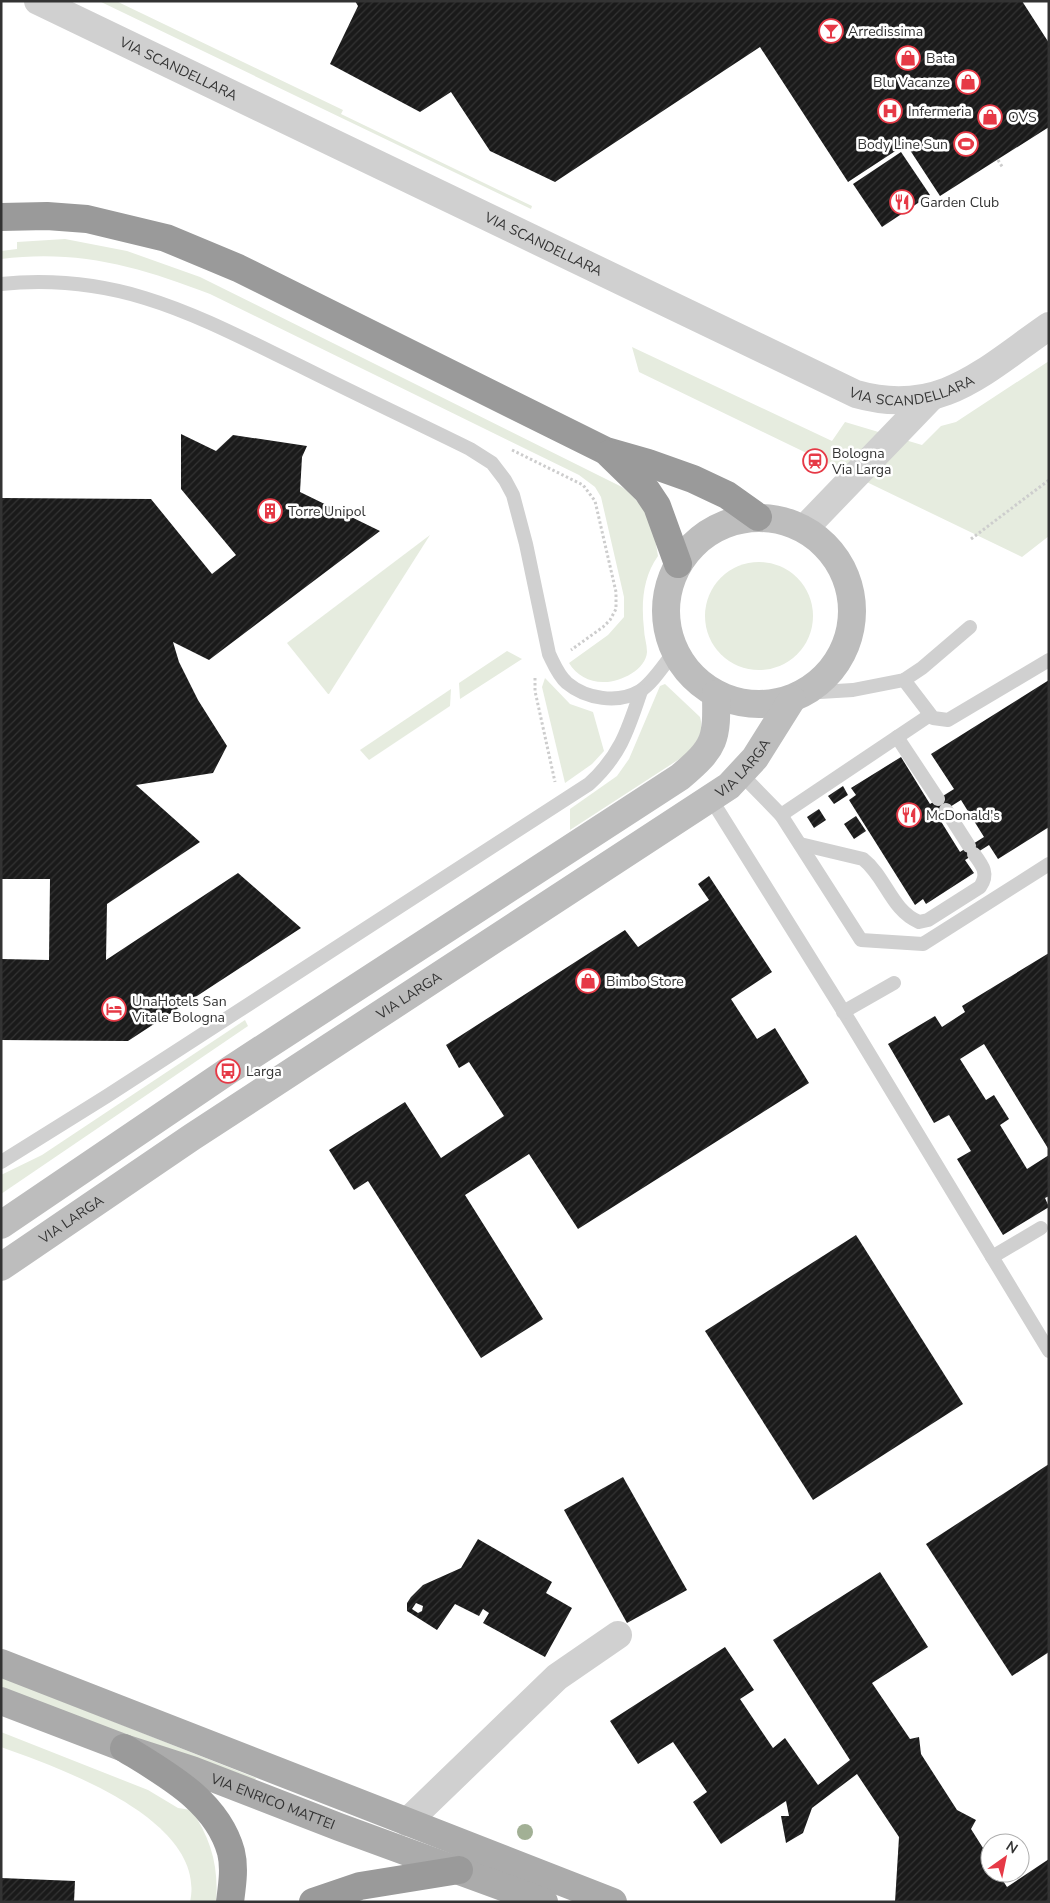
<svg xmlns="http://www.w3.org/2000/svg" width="1050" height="1903" font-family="'Nunito Sans',sans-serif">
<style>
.grass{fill:#e6ecdf}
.building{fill:url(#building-hatch);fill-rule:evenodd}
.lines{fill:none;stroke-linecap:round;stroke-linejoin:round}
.path{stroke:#cdcdcd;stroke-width:3;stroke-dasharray:2.5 2.5;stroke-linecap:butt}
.lane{stroke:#d0d0d0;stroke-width:14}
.street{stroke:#d0d0d0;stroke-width:28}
.secondary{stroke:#bdbdbd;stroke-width:28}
.primary{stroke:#ababab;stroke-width:28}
.highway{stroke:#9a9a9a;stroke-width:28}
.tree{fill:#a2b095}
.labels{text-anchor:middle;stroke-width:5;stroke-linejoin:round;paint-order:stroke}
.poi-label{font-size:14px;fill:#333;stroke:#fff;text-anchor:start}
.street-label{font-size:14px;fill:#333;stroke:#fff}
</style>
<defs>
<pattern id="building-hatch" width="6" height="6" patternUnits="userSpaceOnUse" patternTransform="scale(1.25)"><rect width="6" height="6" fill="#1a1a1a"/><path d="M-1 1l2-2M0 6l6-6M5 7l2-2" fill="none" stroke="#333"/></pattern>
</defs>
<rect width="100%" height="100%" fill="#fff"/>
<g class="grass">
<polygon points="99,1 116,1 343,110 341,114 532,206 531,209"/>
<path d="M65,239L127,251L200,277L622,487C646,505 654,527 658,556C643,577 641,603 644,629C644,636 647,644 647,652C646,670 619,683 603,682C589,682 576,675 569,663L608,635L624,617V597L601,497L595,487L579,475L210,294C140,267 78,249 1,259V251L17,249V242Z"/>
<polygon points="632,347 832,441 845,422 922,445 941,426 956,422 1049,361 1049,536 1022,557 639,372"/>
<polygon points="430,535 329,694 328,694 287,643"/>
<circle cx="759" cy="616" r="54"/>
<polygon points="507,651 522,659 460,699 459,683"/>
<polygon points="545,678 570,704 593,712 604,751 592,764 565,783 542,687"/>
<path d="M665,684L700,717C705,734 695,745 684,756L570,830V809L617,776L629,759L660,686Z"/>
<polygon points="451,689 450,706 369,760 360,750"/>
<polygon points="245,1020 248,1026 1,1194 1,1175 42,1155"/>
<polygon points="1,1677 256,1778 252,1786 1,1687"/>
<path d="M1,1732L148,1790L178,1808L191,1810C211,1838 219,1867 216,1902H190C208,1820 60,1768 1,1747Z"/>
</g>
<g class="building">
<polygon points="355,1 1022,1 1049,43 1049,127 940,196 906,144 848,182 760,47 555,182 490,151 451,92 420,112 330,64 358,6"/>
<polygon points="901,152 930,195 882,227 853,184"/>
<polygon points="181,434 216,451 233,435 307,446 302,457 300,492 380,531 209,660 173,642 179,662 198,700 227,746 213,773 136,785 200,842 107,904 106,960 238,873 301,928 128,1041 1,1040 1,959 49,960 50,879 1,879 1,498 151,499 212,574 236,555 181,489"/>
<path d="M1049,680V827L998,859L989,845L965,860L974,873L926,904L923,899L915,905L849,800L856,795L851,788L901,757L930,804L954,789L931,754ZM961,800L984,837L960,852L937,815Z"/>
<polygon points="843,786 848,795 834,804 828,796"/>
<polygon points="819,809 826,820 814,828 807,817"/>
<polygon points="856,816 866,831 854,839 844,824"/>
<polygon points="709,876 772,972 731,999 757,1039 775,1028 809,1083 578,1229 529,1154 465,1195 543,1319 481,1358 368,1181 354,1190 329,1150 405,1102 441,1158 504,1116 469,1062 459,1068 446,1045 625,930 638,947 709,900 698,884"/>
<polygon points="1049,953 1049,1150 984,1044 960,1059 986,1100 994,1095 1009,1119 1000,1125 1027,1169 1049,1155 1049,1196 1045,1198 1049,1207 1003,1235 957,1159 971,1151 949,1115 934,1123 888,1044 935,1016 942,1027 965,1012 962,1006"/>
<polygon points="856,1235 963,1404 813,1500 705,1331"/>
<polygon points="1049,1464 1049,1652 1012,1676 926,1544"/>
<polygon points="623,1477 687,1590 627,1623 564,1510"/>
<path d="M478,1539L552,1582L546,1593L572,1608L545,1657L483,1623L489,1613L483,1609L479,1616L455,1604L437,1630L407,1611V1603L411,1597L423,1585L461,1568ZM416,1603L423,1606L422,1611L418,1613L412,1609Z"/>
<polygon points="880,1572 928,1647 872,1683 910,1739 919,1737 921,1754 957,1810 976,1820 971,1829 990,1859 990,1873 998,1873 1007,1887 1049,1859 1049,1902 895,1902 899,1837 857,1774 812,1808 803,1833 786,1843 781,1816 789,1816 786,1801 721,1844 693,1802 707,1792 673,1742 638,1764 610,1721 725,1647 754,1690 740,1699 773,1748 785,1738 818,1785 850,1760 773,1640"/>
<polygon points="1,1878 75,1881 74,1902 1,1902"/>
</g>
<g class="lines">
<g class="path">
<polyline points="998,160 1003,168"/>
<polyline points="512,450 583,485 595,501 616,592 616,609 610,620 603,627 571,650"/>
<polyline points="971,539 1049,480"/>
<polyline points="535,678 535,691 555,782"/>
</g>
<g class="lane">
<path d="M1,284C120,272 197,316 300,366C356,394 413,421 470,449L492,463L505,480L513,495L526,544L549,654C554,664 558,675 567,683C586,699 618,704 640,691C653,683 665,663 675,651"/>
<polyline points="904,680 933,718 948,720 1049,660"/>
<polyline points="803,693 853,690 904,680 922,668 970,627"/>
<polyline points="897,737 938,799"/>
<polyline points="742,775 781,815 861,940 923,944 1049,864"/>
<polyline points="711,799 850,1022 1049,1351"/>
<polyline points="946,810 969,846"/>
<polyline points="781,815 930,715"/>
<path d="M800,844L863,859C886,877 891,910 919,922L928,920L980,887C989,874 983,866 974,854"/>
<polyline points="843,1012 894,983"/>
<path d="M1,1162L107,1096L589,784C620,756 628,730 641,691"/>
<polyline points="992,1257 1041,1228"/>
</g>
<g class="street">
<path id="s1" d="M38,1L856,394C940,418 985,370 1049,326"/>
<polyline points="804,529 930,398"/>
<polyline points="407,1822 557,1677 618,1635"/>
</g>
<g class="secondary">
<circle cx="759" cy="611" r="93"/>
<path d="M1,1225L228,1071L680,777C716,747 717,739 716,694"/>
<path id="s2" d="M1,1267L192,1137L729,786L755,758L792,699"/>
</g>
<g class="primary">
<polyline points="1,1663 613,1902"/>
<path id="s3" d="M1,1701L124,1748L192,1770L339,1827L544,1902"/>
</g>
<g class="highway">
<polyline points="1,217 47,216 87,219 166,238 238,268 606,451 648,463 693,479 727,495 758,517"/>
<polyline points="609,454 647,491 657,506 678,564"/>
<path d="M124,1748C166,1774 217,1801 231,1852C235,1868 232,1886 230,1902"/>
<polyline points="313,1902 360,1886 459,1870"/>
</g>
</g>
<circle class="tree" cx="525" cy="1832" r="8"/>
<defs>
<g id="bar-ring" transform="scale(1.25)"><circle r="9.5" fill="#fff" stroke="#e63946" stroke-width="1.5"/><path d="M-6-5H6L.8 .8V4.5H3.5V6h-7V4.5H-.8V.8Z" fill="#e63946"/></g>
<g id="shop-ring" transform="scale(1.25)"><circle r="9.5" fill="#fff" stroke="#e63946" stroke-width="1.5"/><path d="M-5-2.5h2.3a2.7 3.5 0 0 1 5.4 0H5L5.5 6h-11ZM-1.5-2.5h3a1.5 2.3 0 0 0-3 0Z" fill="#e63946"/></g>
<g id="hospital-ring" transform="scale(1.25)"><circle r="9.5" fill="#fff" stroke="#e63946" stroke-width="1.5"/><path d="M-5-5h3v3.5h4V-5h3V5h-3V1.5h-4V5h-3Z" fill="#e63946"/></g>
<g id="stadium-ring" transform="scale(1.25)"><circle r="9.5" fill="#fff" stroke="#e63946" stroke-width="1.5"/><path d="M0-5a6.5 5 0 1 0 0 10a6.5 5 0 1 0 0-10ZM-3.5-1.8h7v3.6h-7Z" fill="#e63946"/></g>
<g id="restaurant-ring" transform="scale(1.25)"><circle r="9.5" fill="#fff" stroke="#e63946" stroke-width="1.5"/><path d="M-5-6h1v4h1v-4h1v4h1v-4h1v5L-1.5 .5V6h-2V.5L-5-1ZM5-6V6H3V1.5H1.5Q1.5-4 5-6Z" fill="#e63946"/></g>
<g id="station-ring" transform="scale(1.25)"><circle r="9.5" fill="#fff" stroke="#e63946" stroke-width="1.5"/><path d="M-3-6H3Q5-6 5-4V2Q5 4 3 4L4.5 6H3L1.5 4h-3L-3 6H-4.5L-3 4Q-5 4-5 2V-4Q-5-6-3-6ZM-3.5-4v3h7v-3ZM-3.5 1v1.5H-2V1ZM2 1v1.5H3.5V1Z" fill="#e63946"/></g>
<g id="building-ring" transform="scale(1.25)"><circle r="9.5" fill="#fff" stroke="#e63946" stroke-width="1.5"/><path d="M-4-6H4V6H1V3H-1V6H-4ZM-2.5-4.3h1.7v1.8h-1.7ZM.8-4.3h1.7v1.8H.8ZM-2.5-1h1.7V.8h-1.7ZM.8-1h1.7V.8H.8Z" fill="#e63946"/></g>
<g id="hotel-ring" transform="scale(1.25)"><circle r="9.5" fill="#fff" stroke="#e63946" stroke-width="1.5"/><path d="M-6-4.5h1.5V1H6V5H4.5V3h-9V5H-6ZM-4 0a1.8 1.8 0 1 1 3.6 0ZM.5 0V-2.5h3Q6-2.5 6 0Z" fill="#e63946"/></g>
<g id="bus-ring" transform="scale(1.25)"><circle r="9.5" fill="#fff" stroke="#e63946" stroke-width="1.5"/><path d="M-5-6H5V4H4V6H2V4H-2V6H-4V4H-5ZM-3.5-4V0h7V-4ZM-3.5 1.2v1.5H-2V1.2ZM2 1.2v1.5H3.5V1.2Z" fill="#e63946"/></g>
</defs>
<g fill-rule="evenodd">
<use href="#bar-ring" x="831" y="31"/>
<use href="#shop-ring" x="908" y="58"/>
<use href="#shop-ring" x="968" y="82"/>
<use href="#hospital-ring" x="890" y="111"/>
<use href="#shop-ring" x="990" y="117"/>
<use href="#stadium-ring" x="966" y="144"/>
<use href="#restaurant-ring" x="902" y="202"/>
<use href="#station-ring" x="815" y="461"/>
<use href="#building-ring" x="270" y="511"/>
<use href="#restaurant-ring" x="909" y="815"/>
<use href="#shop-ring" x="588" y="981"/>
<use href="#hotel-ring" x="114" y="1009"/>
<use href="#bus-ring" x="228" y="1071"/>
</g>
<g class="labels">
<g class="poi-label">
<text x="848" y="36">Arredissima</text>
<text x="926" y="63">Bata</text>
<text x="950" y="87" text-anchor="end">Blu Vacanze</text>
<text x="908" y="116">Infermeria</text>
<text x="1008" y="122">OVS</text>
<text x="948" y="149" text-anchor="end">Body Line Sun</text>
<text x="920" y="207">Garden Club</text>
<text x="832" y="458">Bologna<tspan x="832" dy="16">Via Larga</tspan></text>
<text x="288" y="516">Torre Unipol</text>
<text x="926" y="820">McDonald's</text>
<text x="606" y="986">Bimbo Store</text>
<text x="132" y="1006">UnaHotels San<tspan x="132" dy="16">Vitale Bologna</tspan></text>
<text x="246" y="1076">Larga</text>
</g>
<g class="street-label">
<text dy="5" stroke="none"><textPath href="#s1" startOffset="156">VIA SCANDELLARA</textPath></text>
<text dy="5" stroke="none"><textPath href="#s1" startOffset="561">VIA SCANDELLARA</textPath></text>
<text dy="5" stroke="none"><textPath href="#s1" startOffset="965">VIA SCANDELLARA</textPath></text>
<text dy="5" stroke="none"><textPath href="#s2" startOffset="895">VIA LARGA</textPath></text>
<text dy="5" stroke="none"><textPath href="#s2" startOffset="490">VIA LARGA</textPath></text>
<text dy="5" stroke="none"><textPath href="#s2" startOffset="85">VIA LARGA</textPath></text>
<text dy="5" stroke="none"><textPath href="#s3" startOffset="290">VIA ENRICO MATTEI</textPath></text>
</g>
</g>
<rect width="1050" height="1903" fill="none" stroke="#333333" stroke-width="5"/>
<g transform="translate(1005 1858) rotate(33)"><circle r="24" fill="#ffffff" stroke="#adadad"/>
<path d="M0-4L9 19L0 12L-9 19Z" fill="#e63946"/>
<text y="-8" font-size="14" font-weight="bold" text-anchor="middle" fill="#333333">N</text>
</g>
</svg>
